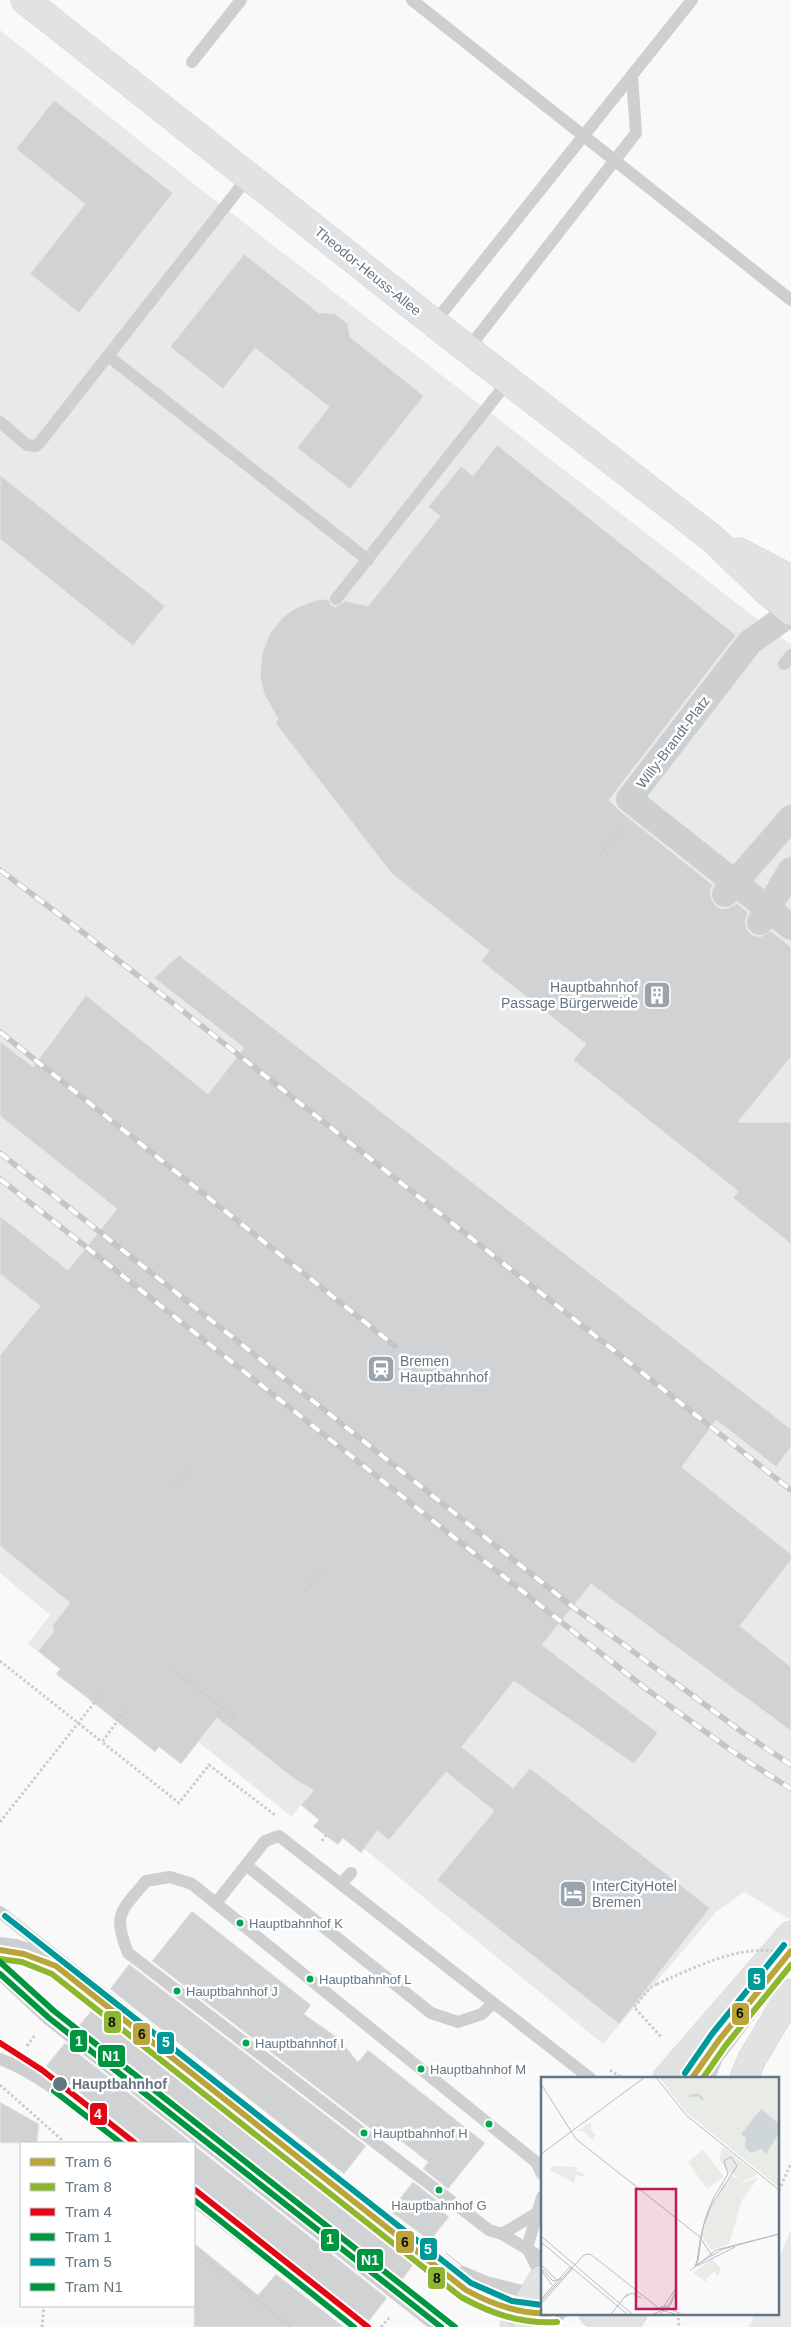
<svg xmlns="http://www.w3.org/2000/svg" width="791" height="2327" font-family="Helvetica,sans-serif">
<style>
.built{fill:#e8e9e9}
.building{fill:#d0d2d3;stroke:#e8e8e8}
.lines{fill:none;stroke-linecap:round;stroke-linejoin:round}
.secondary-casing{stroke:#d5d6d7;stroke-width:29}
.path{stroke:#cbcccd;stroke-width:3;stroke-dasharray:2.5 2.5;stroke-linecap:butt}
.lane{stroke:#cecfd0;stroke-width:12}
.street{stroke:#cecfd0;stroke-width:26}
.secondary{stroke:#e1e2e2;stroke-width:28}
.tram{stroke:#c3c5c6;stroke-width:1}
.rail-casing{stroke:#c3c5c6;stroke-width:5.5}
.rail{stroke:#fff;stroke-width:4;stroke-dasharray:11;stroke-linecap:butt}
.path-bridge{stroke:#cbcccd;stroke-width:3;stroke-dasharray:2.5 2.5;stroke-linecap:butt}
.tram-1-casing{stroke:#fff;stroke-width:10}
.tram-2-casing{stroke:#fff;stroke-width:10}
.tram-3-casing{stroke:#fff;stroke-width:10}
.tram-4-casing{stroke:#fff;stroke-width:10}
.tram-5-casing{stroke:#fff;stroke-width:10}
.tram-6-casing{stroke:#fff;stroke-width:10}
.tram-1{stroke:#baa53b;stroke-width:6}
.tram-2{stroke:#8eb62e;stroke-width:6}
.tram-3{stroke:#e30613;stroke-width:6}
.tram-4{stroke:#009640;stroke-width:6}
.tram-5{stroke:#099;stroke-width:6}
.tram-6{stroke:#009640;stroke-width:6}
.bus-dot{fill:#00a651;stroke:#fff;stroke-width:2}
.stop-dot{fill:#657683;stroke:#fff;stroke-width:2}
.labels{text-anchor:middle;stroke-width:5;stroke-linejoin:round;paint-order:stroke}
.bus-label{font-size:13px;fill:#657683;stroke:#fff;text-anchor:start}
.street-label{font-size:14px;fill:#657683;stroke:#fff}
.poi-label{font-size:14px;fill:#657683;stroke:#fff;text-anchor:start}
.stop-label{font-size:14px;font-weight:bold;fill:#657683;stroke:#fff;text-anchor:start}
.inset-river{fill:none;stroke:#ced6d9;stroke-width:2.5}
.inset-road{fill:none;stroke:#b5bdc3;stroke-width:1}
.view{fill:#c2185b;fill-opacity:0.15;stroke:#c2185b;stroke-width:2.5}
.inset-edge{fill:none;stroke:#657683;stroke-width:2.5}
.line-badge{stroke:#fff;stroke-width:2}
.badge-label{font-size:14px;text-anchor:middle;font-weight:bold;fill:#fff}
.pale-badge-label{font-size:14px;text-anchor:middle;font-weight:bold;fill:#111}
</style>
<rect width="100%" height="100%" fill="#f9f9f9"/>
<g class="built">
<polygon points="0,30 199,188 791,645 791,1920 744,1892 716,1912 603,2044 373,1856 364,1849 361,1853 343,1835 338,1845 332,1841 333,1839 313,1827 322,1818 308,1808 307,1810 300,1805 292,1817 196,1740 190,1745 194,1748 181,1764 133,1723 28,1644 50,1615 0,1573"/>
<polygon points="791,2231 791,2327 749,2327 755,2313 777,2313 777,2262"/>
</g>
<g class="building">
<polygon points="54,100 173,193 79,313 30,274 85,204 16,149"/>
<polygon points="244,254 319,313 334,313 348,324 350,337 424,396 350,489 297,448 329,407 255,348 223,389 170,347"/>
<polygon points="497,445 736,635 609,800 620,811 713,885 710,891 711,898 716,906 722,909 729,908 737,903 748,913 745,922 747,930 752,935 760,937 771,931 791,947 791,1057 738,1122 791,1122 791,1244 733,1198 738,1191 573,1060 586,1044 481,961 489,951 392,874 275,723 278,719 264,694 260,675 262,653 270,633 283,617 296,608 316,600 328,599 331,605 335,607 345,601 368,606 440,516 428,507 461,466 473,476"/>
<polygon points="0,475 165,606 133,646 0,539"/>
<polygon points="179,955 791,1429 791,1447 776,1467 716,1420 682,1467 791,1554 791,1560 740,1626 791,1667 791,1731 591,1584 542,1645 658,1733 634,1764 514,1681 462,1747 513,1788 530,1768 710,1908 619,2024 437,1880 494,1811 446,1772 389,1840 377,1831 361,1853 343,1838 338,1845 313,1826 319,1820 301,1805 314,1790 297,1781 217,1718 181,1764 159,1747 155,1752 86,1697 56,1674 60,1669 38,1651 54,1631 52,1626 70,1603 0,1546 0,1355 40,1306 0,1274 0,1216 68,1270 117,1209 0,1116 0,1041 33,1067 86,995 208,1094 244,1048 154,978"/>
<polygon points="192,1911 311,2005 304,2014 338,2038 358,2062 368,2050 485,2143 448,2189 423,2169 428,2162 382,2126 376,2133 152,1961"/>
<polygon points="129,1964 366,2146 344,2174 110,1989"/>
<polygon points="99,2002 334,2187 330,2191 377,2228 380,2223 420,2254 416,2259 417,2260 398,2285 75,2030"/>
<polygon points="65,2043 192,2143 143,2143 46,2066"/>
<polygon points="0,2102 39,2124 37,2143 0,2143"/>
<polygon points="194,2145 387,2298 365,2326 362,2321 287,2262 289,2259 194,2183"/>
<polygon points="413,2182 438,2201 435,2206 449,2217 430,2241 390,2211"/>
<polygon points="194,2243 258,2295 276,2274 344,2327 194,2327"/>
</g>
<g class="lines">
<g class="secondary-casing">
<g id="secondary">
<polyline points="25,0 434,323 713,539 769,593 791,611"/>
<polyline points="739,552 791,579"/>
<polyline points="667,2078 791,1935"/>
<polyline points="744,2078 752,2059 791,1993"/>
<polyline points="593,2313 612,2327"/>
<polyline points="514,2327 542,2280"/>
<polyline points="623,2327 633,2313"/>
</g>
</g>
<g class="path">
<polyline points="600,855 622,829"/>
<polyline points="173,1488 190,1467"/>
<polyline points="305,1592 322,1571"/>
<polyline points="0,1661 102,1742"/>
<polyline points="173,1670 235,1718"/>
<polyline points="125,1711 102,1742 179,1803 209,1765 275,1815"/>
<polyline points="0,1822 102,1693"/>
<polyline points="322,1841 327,1834"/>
<polyline points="657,1984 650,1988 634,2007 662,2038"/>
<polyline points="27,2046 35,2035"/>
<polyline points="610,2070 622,2078"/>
<polyline points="0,2085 61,2139 60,2143"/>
<polyline points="777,2195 791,2163"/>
<polyline points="194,2250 291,2327"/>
<polyline points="678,2313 679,2327"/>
<polyline points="42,2327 44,2306"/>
<polyline points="381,2327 389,2318"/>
</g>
<g class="lane">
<polyline points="412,0 791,300"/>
<polyline points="192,62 241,0"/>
<polyline points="434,323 692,0"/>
<polyline points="468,349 636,133 632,76"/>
<polyline points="108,356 368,560"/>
<polyline points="0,422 27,445 36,446 41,441 249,176"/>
<polyline points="336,599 509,380"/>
<polyline points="784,664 791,655"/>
<polyline points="342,1883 351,1873"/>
<polyline points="216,1903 246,1865"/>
<polyline points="0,1912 261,2120 520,2322"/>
<polyline points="0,1943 16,1945 50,1956"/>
<polyline points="0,1974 48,2019 437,2327"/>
<polyline points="493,2003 482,2014 458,2022 431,2013 246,1865 265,1841 279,1836 590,2078"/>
<path d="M0,2059C46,2076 84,2114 122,2143"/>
<polyline points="709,2078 717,2058 791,1961"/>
<path d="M542,2174L536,2162L192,1884L170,1877L146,1881C121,1912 112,1913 128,1953L489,2230L502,2234L542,2258"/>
<polyline points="542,2197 527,2248 542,2277"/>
<polyline points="194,2200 357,2327"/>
<polyline points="502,2234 537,2213"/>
<polyline points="463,2272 486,2282 534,2294"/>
<polyline points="545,2327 561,2313"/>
</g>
<g class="street">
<polyline points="791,613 750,642 629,799 791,927"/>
<polyline points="725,894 791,818"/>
<polyline points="760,922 791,870"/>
</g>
<use href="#secondary" class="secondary"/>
<g class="tram">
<polyline points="446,2253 539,2327"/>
<polyline points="466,2290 514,2327"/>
</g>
<g class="rail-casing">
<g id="rail">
<polyline points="0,870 85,934 791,1490"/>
<polyline points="0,1032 395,1346"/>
<polyline points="0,1153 573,1607 742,1732 791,1765"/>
<polyline points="0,1179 645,1688 732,1751 791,1789"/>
</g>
</g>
<use href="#rail" class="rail"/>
<path class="path-bridge" d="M657,1984C689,1970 758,1934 791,1959"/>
<g class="tram-1-casing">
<g id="tram-1">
<path d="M0,1950L24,1954L56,1966L466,2290C493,2305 521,2315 552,2313"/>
<polyline points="692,2078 719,2040 791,1951"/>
</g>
</g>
<g class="tram-2-casing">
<g id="tram-2">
<path d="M0,1959L22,1962L52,1974L461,2297C492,2314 521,2324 557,2322"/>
<polyline points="703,2078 726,2045 791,1965"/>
</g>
</g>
<g class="tram-3-casing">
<g id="tram-3">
<polyline points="0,2043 42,2070 135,2143"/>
<polyline points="194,2189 368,2327"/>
</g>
</g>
<g class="tram-4-casing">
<g id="tram-4">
<polyline points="0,1974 49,2018 441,2327"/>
<polyline points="54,2091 121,2143"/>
<polyline points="194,2200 354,2327"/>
</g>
</g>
<g class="tram-5-casing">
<g id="tram-5">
<polyline points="5,1916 471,2283 512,2301 542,2305"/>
<polyline points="685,2073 712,2034 784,1945"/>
</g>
</g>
<g class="tram-6-casing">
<polyline id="tram-6" points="0,1962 54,2011 455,2327"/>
</g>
<use href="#tram-1" class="tram-1"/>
<use href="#tram-2" class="tram-2"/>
<use href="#tram-3" class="tram-3"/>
<use href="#tram-4" class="tram-4"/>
<use href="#tram-5" class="tram-5"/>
<use href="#tram-6" class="tram-6"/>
</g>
<defs>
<g id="building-square" transform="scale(1.4375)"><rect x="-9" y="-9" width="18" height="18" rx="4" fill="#99a4ac" stroke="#fff"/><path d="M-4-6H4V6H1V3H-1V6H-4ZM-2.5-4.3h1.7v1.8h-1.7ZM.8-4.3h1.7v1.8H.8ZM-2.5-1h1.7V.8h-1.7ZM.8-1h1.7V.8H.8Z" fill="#fff"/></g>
<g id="station-square" transform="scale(1.4375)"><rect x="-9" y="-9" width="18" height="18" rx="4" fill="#99a4ac" stroke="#fff"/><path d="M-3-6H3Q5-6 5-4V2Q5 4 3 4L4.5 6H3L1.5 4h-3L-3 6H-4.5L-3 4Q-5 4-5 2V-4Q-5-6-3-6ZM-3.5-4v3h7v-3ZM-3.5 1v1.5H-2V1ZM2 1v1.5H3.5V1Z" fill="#fff"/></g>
<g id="hotel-square" transform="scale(1.4375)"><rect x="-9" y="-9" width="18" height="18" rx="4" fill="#99a4ac" stroke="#fff"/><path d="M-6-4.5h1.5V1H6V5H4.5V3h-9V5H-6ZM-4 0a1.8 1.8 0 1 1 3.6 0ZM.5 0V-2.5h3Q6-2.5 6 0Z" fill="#fff"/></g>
</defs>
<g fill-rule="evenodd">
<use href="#building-square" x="657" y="995"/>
<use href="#station-square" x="381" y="1369"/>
<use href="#hotel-square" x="573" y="1894"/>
</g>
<g class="bus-dot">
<circle cx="240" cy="1923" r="4.5"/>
<circle cx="310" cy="1979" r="4.5"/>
<circle cx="177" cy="1991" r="4.5"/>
<circle cx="246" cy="2043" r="4.5"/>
<circle cx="421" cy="2069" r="4.5"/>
<circle cx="489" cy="2124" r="4.5"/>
<circle cx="364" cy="2133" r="4.5"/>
<circle cx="439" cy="2190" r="4.5"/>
</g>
<circle class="stop-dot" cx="60" cy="2084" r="8"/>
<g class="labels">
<g class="bus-label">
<text x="249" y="1928">Hauptbahnhof K</text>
<text x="319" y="1984">Hauptbahnhof L</text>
<text x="186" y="1996">Hauptbahnhof J</text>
<text x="255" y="2048">Hauptbahnhof I</text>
<text x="430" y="2074">Hauptbahnhof M</text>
<text x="373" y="2138">Hauptbahnhof H</text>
<text x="439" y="2210" text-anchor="middle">Hauptbahnhof G</text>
</g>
<g class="street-label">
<text transform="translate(368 271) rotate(39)" y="5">Theodor-Heuss-Allee</text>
<text transform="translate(673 742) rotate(-53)" y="5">Willy-Brandt-Platz</text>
</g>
<g class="poi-label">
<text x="638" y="992" text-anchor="end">Hauptbahnhof<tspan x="638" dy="16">Passage Bürgerweide</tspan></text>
<text x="400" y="1366">Bremen<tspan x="400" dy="16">Hauptbahnhof</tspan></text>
<text x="592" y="1891">InterCityHotel<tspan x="592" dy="16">Bremen</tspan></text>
</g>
<g class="stop-label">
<text x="72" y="2089">Hauptbahnhof</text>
</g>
</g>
<g transform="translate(541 2077)">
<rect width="238" height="238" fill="#f9f9f9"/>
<path d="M118,0H237V110L145,35ZM50,45V54L55,58L51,63L42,54H36ZM182,70L215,96V99L202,104L188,95L178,82ZM162,73L183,100L166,112L147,85ZM12,89L36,90L35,94L44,97V100L35,98L33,106L9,93ZM191,99L204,105L218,100L201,123L188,167L170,173L161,158L166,138L182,108ZM171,182L180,192L177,199L173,195L165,202L167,206L152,196Z" fill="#e8ebe6"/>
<path d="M220,32L237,46V58L225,77L220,72L210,76L204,70L205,61L200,57Z" fill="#ced6d9"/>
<path class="inset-river" d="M148,19L158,18L162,23"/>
<path class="inset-road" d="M115,0L145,38L238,113M0,7L35,62L159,160L171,179M0,77L104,0M0,159L91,237M0,165L86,237M57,183L120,233L134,237M0,188L16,203M155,188L182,172L238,157M154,189L156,184L159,163L165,139L173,120L187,97L183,84L190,80L196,89L170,129L162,150L157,184L154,189M156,189L194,170M0,191L12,204L20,202M0,193L11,208M149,194L175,173L238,157M84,220L91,216L100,221M0,222L30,189M0,224L43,178L49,177L57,183M0,227L32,191M119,230L127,229L136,213M124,230L140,237M70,237L87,216M112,237L120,234L135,211M119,237L129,229L135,214"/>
<path class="view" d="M95,112H135V232H95Z"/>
<rect width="238" height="238" class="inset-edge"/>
</g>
<g class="line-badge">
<rect x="747" y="1967" width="19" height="24" rx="5" fill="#099"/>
<rect x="731" y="2002" width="19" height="24" rx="5" fill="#baa53b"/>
<rect x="103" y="2010" width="19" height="24" rx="5" fill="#8eb62e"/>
<rect x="132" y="2022" width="19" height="24" rx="5" fill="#baa53b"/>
<rect x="69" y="2029" width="19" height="24" rx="5" fill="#009640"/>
<rect x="156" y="2031" width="19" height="24" rx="5" fill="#099"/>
<rect x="97" y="2044" width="29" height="24" rx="5" fill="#009640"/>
<rect x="89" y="2102" width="19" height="24" rx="5" fill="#e30613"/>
<rect x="320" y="2228" width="20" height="24" rx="5" fill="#009640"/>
<rect x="395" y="2230" width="20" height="24" rx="5" fill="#baa53b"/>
<rect x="419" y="2237" width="19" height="24" rx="5" fill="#099"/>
<rect x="356" y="2248" width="28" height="24" rx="5" fill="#009640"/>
<rect x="427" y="2266" width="19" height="24" rx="5" fill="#8eb62e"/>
</g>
<g class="badge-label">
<text x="757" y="1984">5</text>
<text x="79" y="2046">1</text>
<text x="166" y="2047">5</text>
<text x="111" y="2061">N1</text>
<text x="98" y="2119">4</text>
<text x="330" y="2244">1</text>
<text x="428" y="2254">5</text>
<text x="370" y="2265">N1</text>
</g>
<g class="pale-badge-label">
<text x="740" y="2018">6</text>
<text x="112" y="2027">8</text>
<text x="142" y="2039">6</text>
<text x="405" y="2247">6</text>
<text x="437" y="2283">8</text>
</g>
<rect x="20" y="2142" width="175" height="165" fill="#ffffff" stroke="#c1c8cd"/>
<rect x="30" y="2158" width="25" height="8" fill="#baa53b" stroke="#c1c8cd"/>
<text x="65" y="2167" font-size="15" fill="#657683">Tram 6</text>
<rect x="30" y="2183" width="25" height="8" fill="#8eb62e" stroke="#c1c8cd"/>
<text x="65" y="2192" font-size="15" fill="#657683">Tram 8</text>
<rect x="30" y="2208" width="25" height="8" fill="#e30613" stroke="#c1c8cd"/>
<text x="65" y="2217" font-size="15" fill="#657683">Tram 4</text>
<rect x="30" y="2233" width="25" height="8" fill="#009640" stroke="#c1c8cd"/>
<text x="65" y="2242" font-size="15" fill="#657683">Tram 1</text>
<rect x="30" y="2258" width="25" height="8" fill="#009999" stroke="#c1c8cd"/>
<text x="65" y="2267" font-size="15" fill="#657683">Tram 5</text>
<rect x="30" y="2283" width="25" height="8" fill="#009640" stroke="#c1c8cd"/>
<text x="65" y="2292" font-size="15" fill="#657683">Tram N1</text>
</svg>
